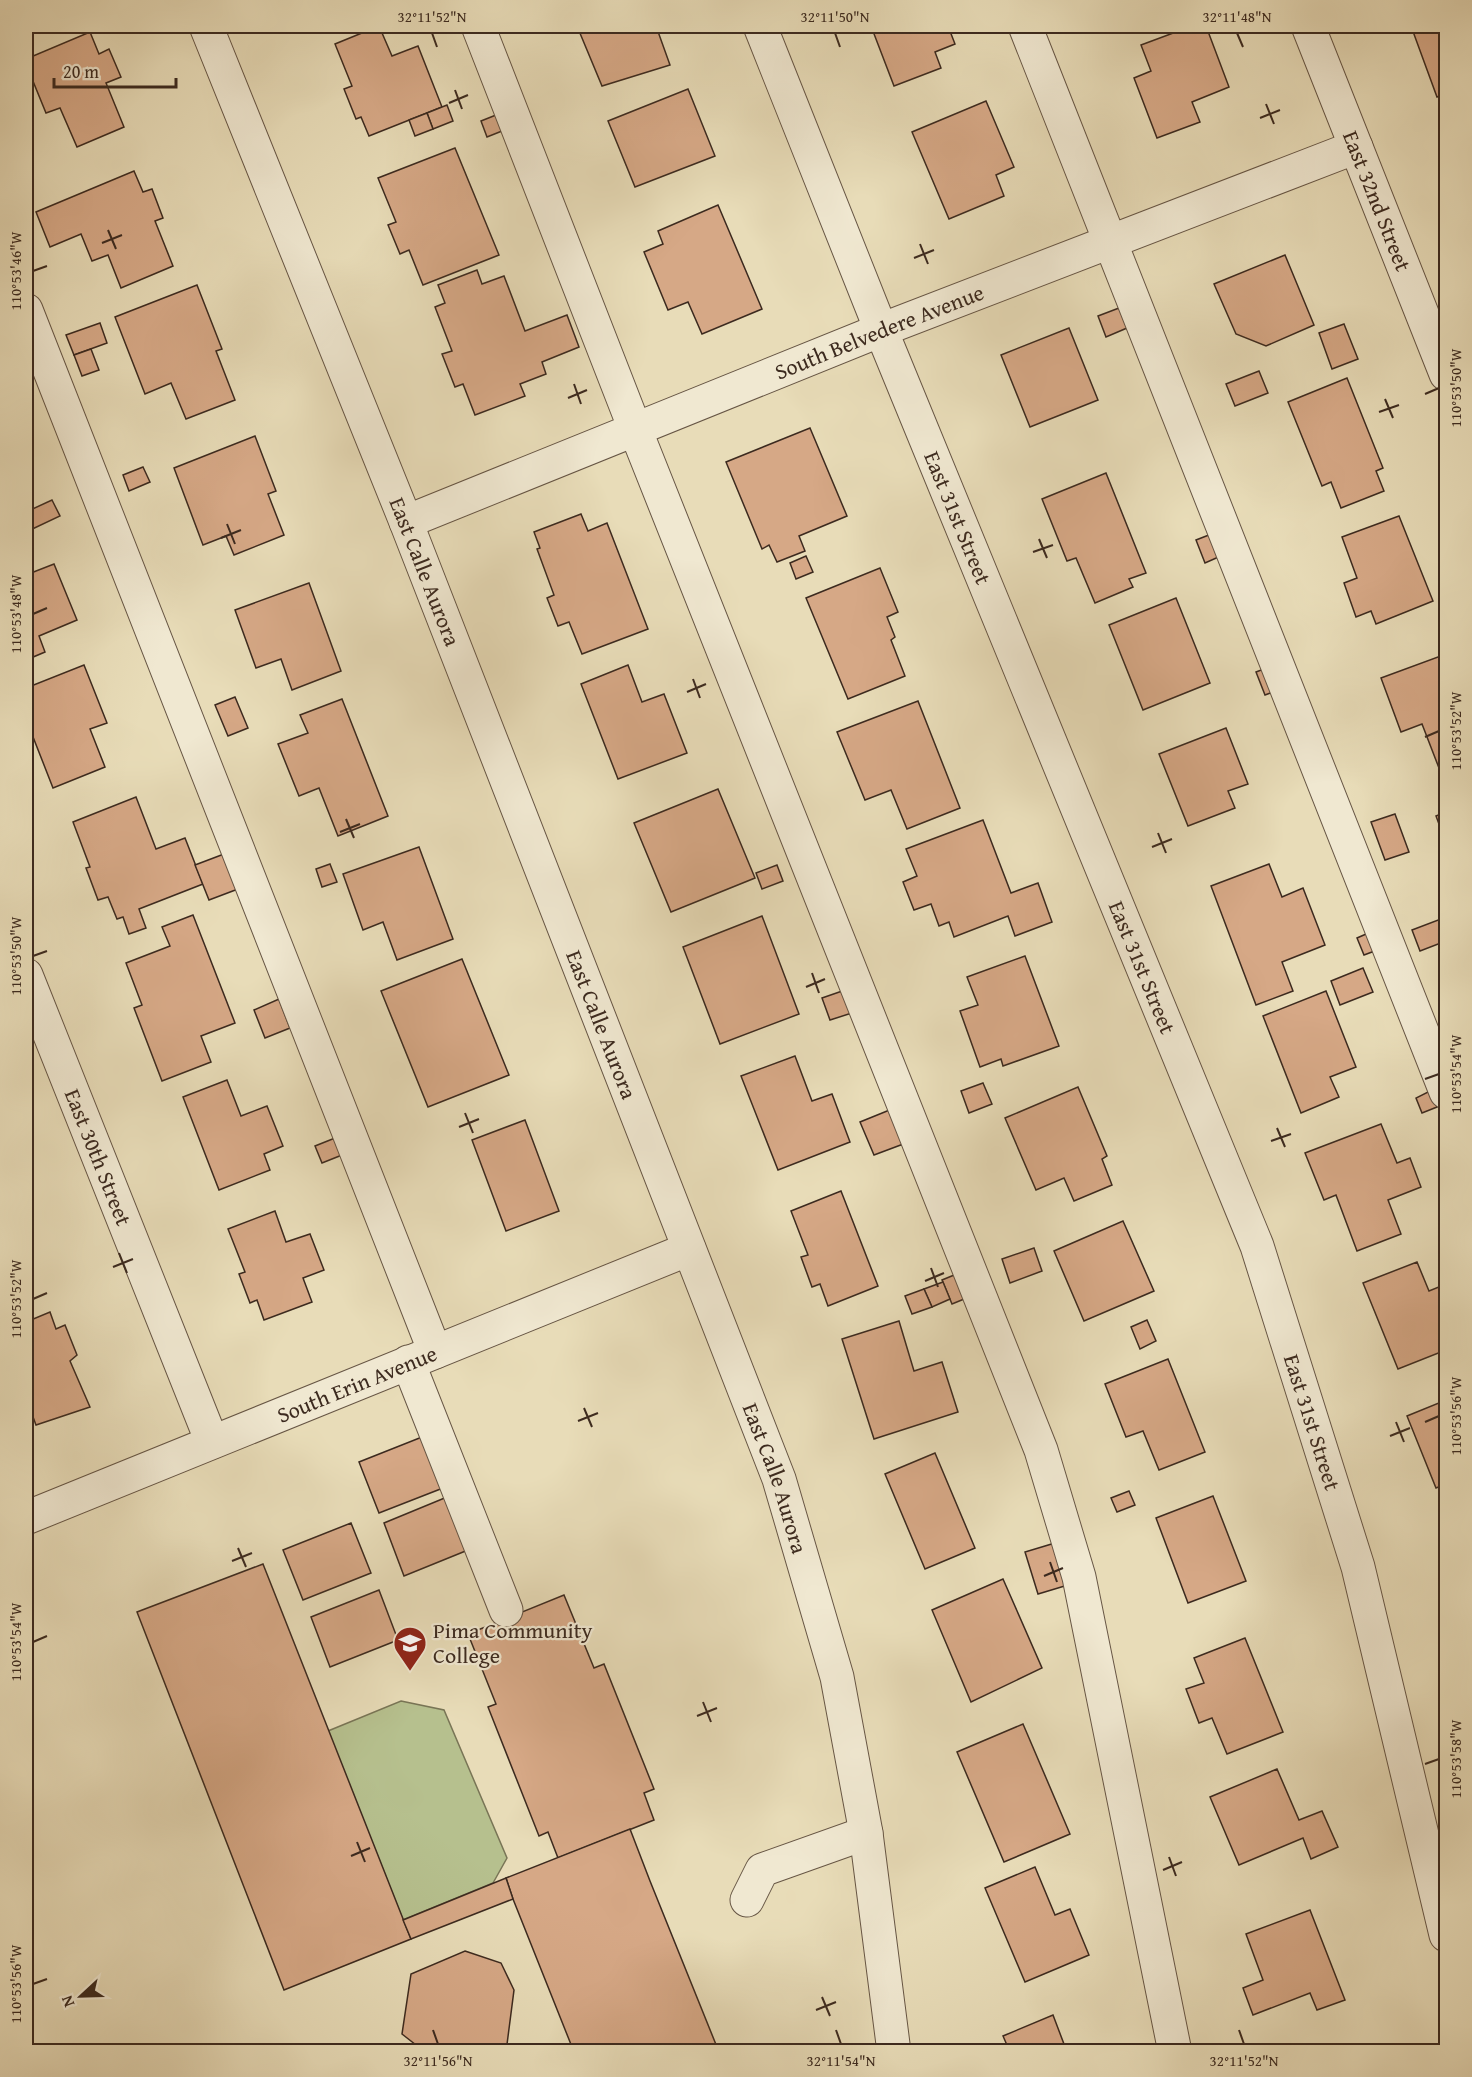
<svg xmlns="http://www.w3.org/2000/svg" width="1472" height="2077" font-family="'Gentium Book Plus',serif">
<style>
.green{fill:#b6c08e;stroke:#797556;stroke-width:1.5}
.building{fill:#d6a886;stroke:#3c2a1f;stroke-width:1.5}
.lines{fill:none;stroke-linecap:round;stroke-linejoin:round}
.minor-casing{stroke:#675645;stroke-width:35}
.minor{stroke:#f0e8d1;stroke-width:33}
.ticks{fill:none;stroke:#3c2a1f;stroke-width:2}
.labels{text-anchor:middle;stroke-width:4.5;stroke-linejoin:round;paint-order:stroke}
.street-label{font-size:22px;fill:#3c2a1f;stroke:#f0e8d1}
.poi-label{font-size:22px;fill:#3c2a1f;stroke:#f0e8d1;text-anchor:start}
.neatline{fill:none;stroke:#3c2a1f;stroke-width:2}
.ticks-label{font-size:15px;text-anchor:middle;fill:#3c2a1f}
</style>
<rect width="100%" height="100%" fill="#e8dcb8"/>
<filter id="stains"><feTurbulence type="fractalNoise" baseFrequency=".00333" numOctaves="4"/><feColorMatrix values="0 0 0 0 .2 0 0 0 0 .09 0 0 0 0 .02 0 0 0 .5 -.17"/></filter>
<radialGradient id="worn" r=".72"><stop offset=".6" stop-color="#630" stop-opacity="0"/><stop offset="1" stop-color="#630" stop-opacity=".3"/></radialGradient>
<polygon class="green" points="401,1701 444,1710 507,1858 493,1883 403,1920 328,1731"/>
<g class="building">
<polygon points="379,26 392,56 418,46 442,107 369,136 361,117 356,119 344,89 352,86 335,44"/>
<polygon points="577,26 656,26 670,65 602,86"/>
<polygon points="871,26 948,26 955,44 935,52 941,68 894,86"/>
<polygon points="1192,26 1206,26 1229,87 1192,102 1200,122 1157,138 1134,78 1151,71 1141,45"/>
<polygon points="1411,26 1446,26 1446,94 1437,97"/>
<polygon points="90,32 99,54 109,49 121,77 106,83 124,127 77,147 60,108 46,113 26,64 26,59"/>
<polygon points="688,89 715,156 635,187 608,121"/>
<polygon points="986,101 1014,167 996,175 1004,196 949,219 912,132"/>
<polygon points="447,105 453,121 433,129 427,113"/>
<polygon points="427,113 433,129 415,136 409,120"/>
<polygon points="501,113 507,129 487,137 481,121"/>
<polygon points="455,148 499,255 423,285 409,250 400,254 388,225 396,222 378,178"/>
<polygon points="134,171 143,192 152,189 163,218 155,221 173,266 121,288 108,255 92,261 81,234 50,247 36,212"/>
<polygon points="718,205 762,309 702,334 688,302 668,310 644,252 663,244 658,231"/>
<polygon points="1285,255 1314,325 1266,346 1236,334 1214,284"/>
<polygon points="477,270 482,284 504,276 525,331 567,315 579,347 542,362 546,374 520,384 525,396 475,415 463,384 455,387 442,354 452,351 435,307 445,303 438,285"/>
<polygon points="197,285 222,349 216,351 235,400 186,419 171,383 145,394 115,317"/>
<polygon points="1119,308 1127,328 1106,337 1098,316"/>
<polygon points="100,323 107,343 74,355 66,335"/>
<polygon points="1344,324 1358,359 1332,369 1319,333"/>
<polygon points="1069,328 1098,400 1030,427 1001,355"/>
<polygon points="91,349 99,370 82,376 74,355"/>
<polygon points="1259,371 1268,393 1235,406 1226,384"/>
<polygon points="1347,378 1383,468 1376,471 1384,491 1341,508 1331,482 1322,486 1288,402"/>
<polygon points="810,428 847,516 799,536 805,551 777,562 769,545 762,549 726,462"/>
<polygon points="255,436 276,491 268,494 284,535 234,555 226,536 203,545 174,468"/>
<polygon points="143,467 150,482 129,491 123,475"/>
<polygon points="1106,473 1146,573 1129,579 1133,587 1095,603 1076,558 1067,561 1042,499"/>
<polygon points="52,500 60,516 26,532 26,512"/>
<polygon points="581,514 588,531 607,523 648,629 582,654 569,622 558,626 547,598 554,595 537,549 540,548 534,532"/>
<polygon points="1399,516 1433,601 1376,624 1371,611 1356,617 1344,583 1357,578 1342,537"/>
<polygon points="1214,533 1223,555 1205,563 1196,540"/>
<polygon points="806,556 813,572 796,579 790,563"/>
<polygon points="26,559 31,573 54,564 77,620 39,636 45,652 26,660"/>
<polygon points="880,568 898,612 887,617 895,637 891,640 905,676 848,699 806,598"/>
<polygon points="309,583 341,671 292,690 281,659 256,668 235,610"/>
<polygon points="1176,598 1210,683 1143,710 1109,625"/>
<polygon points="1446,654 1446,779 1444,781 1422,724 1401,732 1381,678"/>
<polygon points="84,665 107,723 90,729 105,767 53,788 26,719 26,688"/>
<polygon points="628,665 642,702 664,694 687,753 618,779 581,684"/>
<polygon points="1272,666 1281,689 1265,695 1256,672"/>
<polygon points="235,697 248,728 228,736 215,705"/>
<polygon points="342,699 388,816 338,836 319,788 299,796 278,744 308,733 300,715"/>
<polygon points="918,701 960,808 907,829 891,790 865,800 837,732"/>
<polygon points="1226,728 1248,784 1228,791 1235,808 1188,826 1159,754"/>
<polygon points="718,789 755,878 671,912 634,823"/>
<polygon points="136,797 156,849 185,838 203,884 139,909 146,928 129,934 123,917 117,919 108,897 98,900 86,868 90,867 73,822"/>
<polygon points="1446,812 1446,843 1436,816"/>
<polygon points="1395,814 1409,852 1385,860 1371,822"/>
<polygon points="983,820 1011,893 1038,883 1052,922 1015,936 1008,916 954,937 949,922 939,926 931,904 914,910 903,882 917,876 906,849"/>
<polygon points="419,847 453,939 397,960 383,922 363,930 343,874"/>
<polygon points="224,854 238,889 209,900 195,865"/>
<polygon points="330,864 337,882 322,887 316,869"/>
<polygon points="1269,864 1282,897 1303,888 1325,945 1282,962 1293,991 1256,1005 1211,886"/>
<polygon points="777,865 783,881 762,889 756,873"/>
<polygon points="193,915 235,1023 201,1036 211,1062 162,1081 134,1008 142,1005 126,963 170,946 162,927"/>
<polygon points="762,916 799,1014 720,1044 683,947"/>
<polygon points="1446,917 1446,941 1420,951 1412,930"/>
<polygon points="1373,931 1380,949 1364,955 1357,938"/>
<polygon points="1025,956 1059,1046 1003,1066 1001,1059 980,1067 960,1011 978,1005 967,977"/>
<polygon points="462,959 509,1075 428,1107 381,991"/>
<polygon points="1363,968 1373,992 1340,1005 1331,981"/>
<polygon points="848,989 855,1012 830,1020 822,998"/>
<polygon points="1326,991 1356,1067 1330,1077 1339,1097 1301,1113 1263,1016"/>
<polygon points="279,999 290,1028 265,1038 254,1010"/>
<polygon points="795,1056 812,1101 832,1094 850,1142 778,1170 741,1076"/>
<polygon points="227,1080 241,1116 267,1106 283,1146 264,1154 270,1170 219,1190 183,1097"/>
<polygon points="983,1083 992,1104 969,1113 961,1091"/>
<polygon points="1078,1087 1107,1156 1102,1159 1112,1185 1074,1201 1064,1178 1036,1190 1005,1118"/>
<polygon points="1430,1091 1437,1107 1422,1113 1416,1098"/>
<polygon points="892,1109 906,1143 874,1155 860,1122"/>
<polygon points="525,1120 559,1211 506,1231 472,1140"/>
<polygon points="1381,1124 1397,1163 1410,1158 1421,1187 1388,1200 1401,1234 1357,1251 1336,1195 1324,1200 1305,1153"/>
<polygon points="335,1138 342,1155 322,1163 315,1146"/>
<polygon points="841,1191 878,1286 828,1306 820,1284 812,1287 801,1257 808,1255 791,1211"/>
<polygon points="275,1211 286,1242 310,1234 324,1270 303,1278 312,1302 264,1320 257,1300 250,1303 239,1274 245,1272 228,1229"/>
<polygon points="1123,1221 1154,1291 1084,1321 1054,1251"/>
<polygon points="1034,1248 1042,1271 1010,1283 1002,1259"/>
<polygon points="1417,1262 1429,1291 1446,1284 1446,1350 1398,1369 1363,1283"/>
<polygon points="959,1273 969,1297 952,1304 942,1280"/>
<polygon points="943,1282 950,1299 932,1307 924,1289"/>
<polygon points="924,1289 932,1307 912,1314 905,1296"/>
<polygon points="50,1312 56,1329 65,1325 77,1355 70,1361 90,1407 36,1425 26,1398 26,1322"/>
<polygon points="1147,1320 1156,1341 1140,1349 1131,1327"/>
<polygon points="899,1321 914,1371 942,1362 958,1412 874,1439 842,1339"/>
<polygon points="1168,1359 1205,1452 1159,1470 1143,1431 1126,1437 1105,1384"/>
<polygon points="1446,1400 1446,1484 1436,1488 1407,1416"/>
<polygon points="422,1437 443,1488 379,1513 359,1462"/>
<polygon points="935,1453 975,1548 925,1569 885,1474"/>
<polygon points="1129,1491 1135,1505 1117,1512 1111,1498"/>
<polygon points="1213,1496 1246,1581 1188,1603 1156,1518"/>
<polygon points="447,1497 468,1550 404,1576 384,1523"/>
<polygon points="351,1523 371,1573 303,1600 283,1550"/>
<polygon points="1055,1543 1068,1585 1038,1594 1025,1552"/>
<polygon points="263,1564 411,1939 284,1990 137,1612"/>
<polygon points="1003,1579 1042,1668 971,1702 932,1610"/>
<polygon points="379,1590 398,1640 330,1667 311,1617"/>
<polygon points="564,1595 594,1668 604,1664 654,1789 644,1793 654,1820 558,1858 548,1832 539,1836 488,1707 496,1704 468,1634"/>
<polygon points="1245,1638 1283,1732 1227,1754 1212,1718 1199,1723 1186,1689 1204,1683 1194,1658"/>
<polygon points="1023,1724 1070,1834 1004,1862 957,1752"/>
<polygon points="1277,1769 1299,1820 1322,1811 1338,1847 1311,1859 1303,1838 1239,1865 1210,1797"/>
<polygon points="630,1829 650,1881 719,2052 574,2052 513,1899 506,1878"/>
<polygon points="1035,1867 1055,1915 1070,1909 1089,1955 1025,1982 985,1888"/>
<polygon points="506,1878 513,1899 411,1939 403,1920"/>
<polygon points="1310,1910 1345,2000 1317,2010 1310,1993 1253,2015 1243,1988 1263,1980 1246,1934"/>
<polygon points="465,1951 501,1963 514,1990 506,2052 425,2052 402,2034 411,1974"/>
<polygon points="1053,2015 1067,2052 1010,2052 1003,2036"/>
<polygon points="1096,2046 1098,2052 1083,2052"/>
</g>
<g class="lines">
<g class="minor-casing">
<g id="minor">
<path id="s1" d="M206,26L406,522L779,1479L837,1677L866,1833L894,2052"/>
<polyline points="478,26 635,429 1041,1450 1079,1577 1175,2052"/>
<path id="s2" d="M760,26L881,330L1257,1246L1358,1567L1446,1935"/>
<polyline points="1025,26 1446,1092"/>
<path id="s3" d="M1308,26L1446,374"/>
<polyline points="26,310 435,1352"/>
<path id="s4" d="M406,522L881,330L1356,147"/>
<path id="s5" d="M26,975L212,1442"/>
<polyline points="408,1362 506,1610"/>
<path id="s6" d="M26,1518L689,1249"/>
<polyline points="747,1900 762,1870 866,1833"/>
</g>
</g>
<use href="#minor" class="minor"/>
</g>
<path class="ticks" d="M432,33L437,47M835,33L840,47M1237,33L1243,47M455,90L462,109M449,103L468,95M1266,104L1274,124M1260,118L1280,110M108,230L116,249M102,243L122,235M920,244L928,264M914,258L934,250M33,271L47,266M574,384L581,404M1425,394L1439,388M568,398L587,390M1385,399L1393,418M1379,412L1399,405M227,524L235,544M221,538L241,530M1039,539L1047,558M1033,552L1053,545M33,614L47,608M693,679L700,698M687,692L706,684M1425,737L1439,731M346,819L354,838M340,832L360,824M1158,833L1166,853M1152,847L1172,839M33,956L47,951M812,973L819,993M806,987L825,979M1425,1079L1439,1074M465,1113L473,1133M459,1127L479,1119M1277,1128L1285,1147M1271,1141L1291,1134M119,1253L127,1273M113,1267L133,1259M931,1268L938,1287M925,1281L944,1273M33,1299L47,1293M584,1408L592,1427M578,1421L598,1413M1396,1422L1404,1442M1425,1422L1439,1416M1390,1436L1410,1428M238,1548L246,1567M232,1561L252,1553M1050,1562L1057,1582M1044,1576L1063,1568M33,1642L47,1636M703,1702L711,1722M697,1716L717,1708M1425,1764L1439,1759M357,1842L365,1862M351,1856L370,1848M1169,1857L1176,1876M1163,1870L1182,1862M33,1984L47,1979M822,1997L830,2016M816,2010L836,2002M433,2030L438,2044M836,2030L841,2044M1239,2030L1244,2044"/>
<defs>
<g id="university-pin" transform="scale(1.725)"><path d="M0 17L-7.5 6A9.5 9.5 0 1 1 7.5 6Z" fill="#8f2418" stroke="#f0e8d1"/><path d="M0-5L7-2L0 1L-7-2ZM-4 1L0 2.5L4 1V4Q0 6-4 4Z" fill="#fff"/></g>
</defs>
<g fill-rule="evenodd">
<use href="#university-pin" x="410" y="1643"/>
</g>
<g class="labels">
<g class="street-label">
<text dy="8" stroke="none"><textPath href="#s3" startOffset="188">East 32nd Street</textPath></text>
<text dy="8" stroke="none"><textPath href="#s4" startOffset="510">South Belvedere Avenue</textPath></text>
<text dy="8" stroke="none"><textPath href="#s2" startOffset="530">East 31st Street</textPath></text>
<text dy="8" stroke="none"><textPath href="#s1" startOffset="588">East Calle Aurora</textPath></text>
<text dy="8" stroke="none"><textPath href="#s2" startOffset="1016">East 31st Street</textPath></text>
<text dy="8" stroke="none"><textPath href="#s1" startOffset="1074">East Calle Aurora</textPath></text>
<text dy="8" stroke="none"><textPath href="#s5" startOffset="196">East 30th Street</textPath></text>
<text dy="8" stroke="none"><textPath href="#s6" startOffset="357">South Erin Avenue</textPath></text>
<text dy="8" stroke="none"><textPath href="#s2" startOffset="1502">East 31st Street</textPath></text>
<text dy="8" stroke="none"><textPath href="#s1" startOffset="1560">East Calle Aurora</textPath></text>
</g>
<g class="poi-label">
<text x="433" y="1638">Pima Community<tspan x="433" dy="25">College</tspan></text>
</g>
</g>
<rect width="1472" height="2077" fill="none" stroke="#e8dcb8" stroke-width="66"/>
<g transform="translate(81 1996) rotate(248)" stroke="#f0e8d1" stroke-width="4.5" paint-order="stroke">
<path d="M0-4.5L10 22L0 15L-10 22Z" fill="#3c2a1f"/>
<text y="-9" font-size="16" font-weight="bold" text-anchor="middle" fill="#3c2a1f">N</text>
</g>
<path d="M54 78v9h122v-9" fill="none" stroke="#3c2a1f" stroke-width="3"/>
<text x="63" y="78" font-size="18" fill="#3c2a1f" stroke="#f0e8d1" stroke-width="4.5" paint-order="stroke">20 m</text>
<rect x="33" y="33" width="1406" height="2011" class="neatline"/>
<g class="ticks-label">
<text x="432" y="22">32°11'52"N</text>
<text x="835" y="22">32°11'50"N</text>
<text x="1237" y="22">32°11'48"N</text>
<text transform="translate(16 271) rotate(-90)" y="5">110°53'46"W</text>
<text transform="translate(1456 388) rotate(-90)" y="5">110°53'50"W</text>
<text transform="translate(16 614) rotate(-90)" y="5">110°53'48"W</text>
<text transform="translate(1456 731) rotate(-90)" y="5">110°53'52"W</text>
<text transform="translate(16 956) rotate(-90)" y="5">110°53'50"W</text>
<text transform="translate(1456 1074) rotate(-90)" y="5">110°53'54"W</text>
<text transform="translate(16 1299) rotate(-90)" y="5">110°53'52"W</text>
<text transform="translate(1456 1416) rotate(-90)" y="5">110°53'56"W</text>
<text transform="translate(16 1642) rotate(-90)" y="5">110°53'54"W</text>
<text transform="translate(1456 1759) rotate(-90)" y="5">110°53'58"W</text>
<text transform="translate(16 1984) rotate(-90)" y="5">110°53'56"W</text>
<text x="438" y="2066">32°11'56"N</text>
<text x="841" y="2066">32°11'54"N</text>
<text x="1244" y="2066">32°11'52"N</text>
</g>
<rect width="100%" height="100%" filter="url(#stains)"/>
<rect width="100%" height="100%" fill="url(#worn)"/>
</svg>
